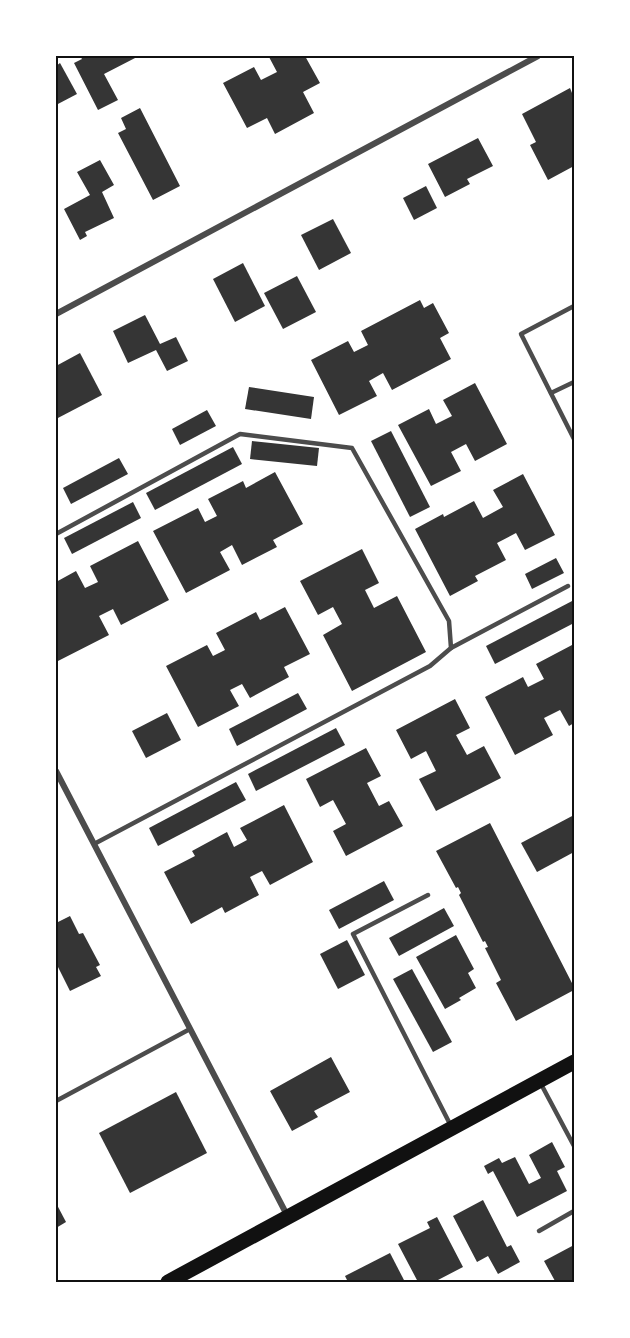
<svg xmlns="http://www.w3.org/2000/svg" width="630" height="1338" font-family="'Archivo Narrow',sans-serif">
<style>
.building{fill:#353535}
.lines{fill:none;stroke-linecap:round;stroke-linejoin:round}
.service{stroke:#4c4c4c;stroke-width:4.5}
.minor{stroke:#4c4c4c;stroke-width:6}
.primary{stroke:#111;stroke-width:15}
.neatline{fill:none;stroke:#111;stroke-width:2}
</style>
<rect width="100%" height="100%" fill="#fff"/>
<g class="building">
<polygon points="80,56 136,56 137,57 104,74 118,100 98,110 74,63 82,59"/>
<polygon points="271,56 305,56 320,83 303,92 314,113 275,134 267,118 247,128 223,83 254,67 261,80 277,72 269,57"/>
<polygon points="60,63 77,94 56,105 56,66"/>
<polygon points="570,88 574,98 574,166 548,180 530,145 536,142 522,114"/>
<polygon points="140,108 180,186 153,200 118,133 126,129 121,118"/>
<polygon points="478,138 493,166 467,179 470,184 445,197 428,164"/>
<polygon points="100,160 114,185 102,192 114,218 85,232 87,236 80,240 64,209 90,195 77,172"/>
<polygon points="426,186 437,208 414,220 403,198"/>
<polygon points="333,219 351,253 319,270 301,235"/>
<polygon points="243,263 265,306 235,322 213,279"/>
<polygon points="297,276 316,312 283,329 264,293"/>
<polygon points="420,300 424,308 433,303 449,333 440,338 451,359 392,390 383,373 369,381 377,396 339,415 311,360 348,341 354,352 368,345 361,331"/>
<polygon points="145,315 160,344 176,337 188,361 167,371 156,350 128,363 113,331"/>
<polygon points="80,353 102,395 56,419 56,366"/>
<polygon points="475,383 507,444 475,461 466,444 451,452 461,471 431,486 398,425 429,409 436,424 452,416 443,400"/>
<polygon points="249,387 314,397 311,419 245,409"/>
<polygon points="207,410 216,426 180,445 172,429"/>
<polygon points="391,431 430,507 410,517 371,441"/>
<polygon points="252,441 319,448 317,466 250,459"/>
<polygon points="233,447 242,464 155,510 146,493"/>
<polygon points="119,458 128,474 71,504 63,488"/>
<polygon points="275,472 303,524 273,540 277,547 242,565 232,545 220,552 230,570 186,593 153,531 198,508 205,522 217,516 208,499 243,481 246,488"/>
<polygon points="523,474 555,535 525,550 516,533 497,543 506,560 475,576 478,581 450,596 415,529 443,514 444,517 474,501 483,518 503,507 493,490"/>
<polygon points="133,502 141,518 72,554 64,538"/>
<polygon points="138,541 169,600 121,625 113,609 99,616 109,635 56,662 56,582 76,571 85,588 98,582 90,566"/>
<polygon points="362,549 379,583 365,590 374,608 397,596 426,652 352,691 323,635 342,624 333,607 318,615 300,581"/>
<polygon points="556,558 564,573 532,589 525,574"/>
<polygon points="574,600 574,623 495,664 486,646"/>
<polygon points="285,607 310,654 284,667 289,677 250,698 242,684 230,690 239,706 198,727 166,666 207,645 213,656 225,650 216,633 256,612 260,620"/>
<polygon points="572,645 574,650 574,723 569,726 560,710 544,718 553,735 515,755 485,697 523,677 528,687 544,679 536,664"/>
<polygon points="298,693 307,709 237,746 229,729"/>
<polygon points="455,699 470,728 456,735 467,755 484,746 501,778 436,811 419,779 436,771 426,751 411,759 396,730"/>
<polygon points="167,713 181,740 146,758 132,731"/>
<polygon points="336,728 345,745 256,791 248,774"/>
<polygon points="366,748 381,776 367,783 379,806 389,801 403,826 346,856 333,831 346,824 333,800 320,807 306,779"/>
<polygon points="236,782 246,800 158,846 149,828"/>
<polygon points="284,805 313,862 270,885 262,871 250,877 259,895 225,913 222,907 191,924 164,872 195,856 192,851 227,832 234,847 247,840 240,828"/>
<polygon points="574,815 574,852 537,872 521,843"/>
<polygon points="490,823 574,987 574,990 516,1021 496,983 501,980 485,948 488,947 485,941 483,942 459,895 461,893 458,887 456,888 436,851"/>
<polygon points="384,881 394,900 339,929 329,910"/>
<polygon points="444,908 454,926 399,956 389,938"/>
<polygon points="70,916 79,934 83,933 100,965 96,967 101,976 70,991 56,963 56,923"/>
<polygon points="456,935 474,969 468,973 476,988 459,998 461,1000 445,1009 416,957"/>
<polygon points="347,940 365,975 338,989 320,954"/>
<polygon points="412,969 452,1042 433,1052 393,979"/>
<polygon points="331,1057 350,1092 314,1111 318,1117 292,1131 270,1091"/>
<polygon points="176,1092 207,1153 130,1193 99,1133"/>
<polygon points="552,1142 565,1167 557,1171 567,1191 517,1217 493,1171 488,1174 484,1166 499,1158 502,1163 515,1157 529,1184 541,1178 529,1155"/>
<polygon points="483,1200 507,1247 511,1245 520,1262 498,1274 488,1256 477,1262 453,1216"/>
<polygon points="56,1203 66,1222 56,1228"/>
<polygon points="437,1217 463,1267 438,1280 439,1282 418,1282 398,1244 430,1228 427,1222"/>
<polygon points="574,1245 574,1282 552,1282 555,1281 544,1261"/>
<polygon points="390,1253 405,1282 348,1282 345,1276"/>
</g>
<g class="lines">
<g class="service">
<polyline points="574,306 521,334 574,439"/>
<polyline points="551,393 574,382"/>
<polyline points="56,534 240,434 352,448 449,621 451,648 430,666 94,844"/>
<polyline points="451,648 568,586"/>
<polyline points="428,895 353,934 451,1126"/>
<polyline points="541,1084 574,1146"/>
<polyline points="56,1101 190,1029"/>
<polyline points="539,1231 574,1211"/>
</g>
<g class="minor">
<polyline points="56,314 538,56"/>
<polyline points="56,771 288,1217"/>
</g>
<polyline class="primary" points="168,1282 574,1062"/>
</g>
<rect width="630" height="1338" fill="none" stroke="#ffffff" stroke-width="114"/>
<rect x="57" y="57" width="516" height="1224" class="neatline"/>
</svg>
